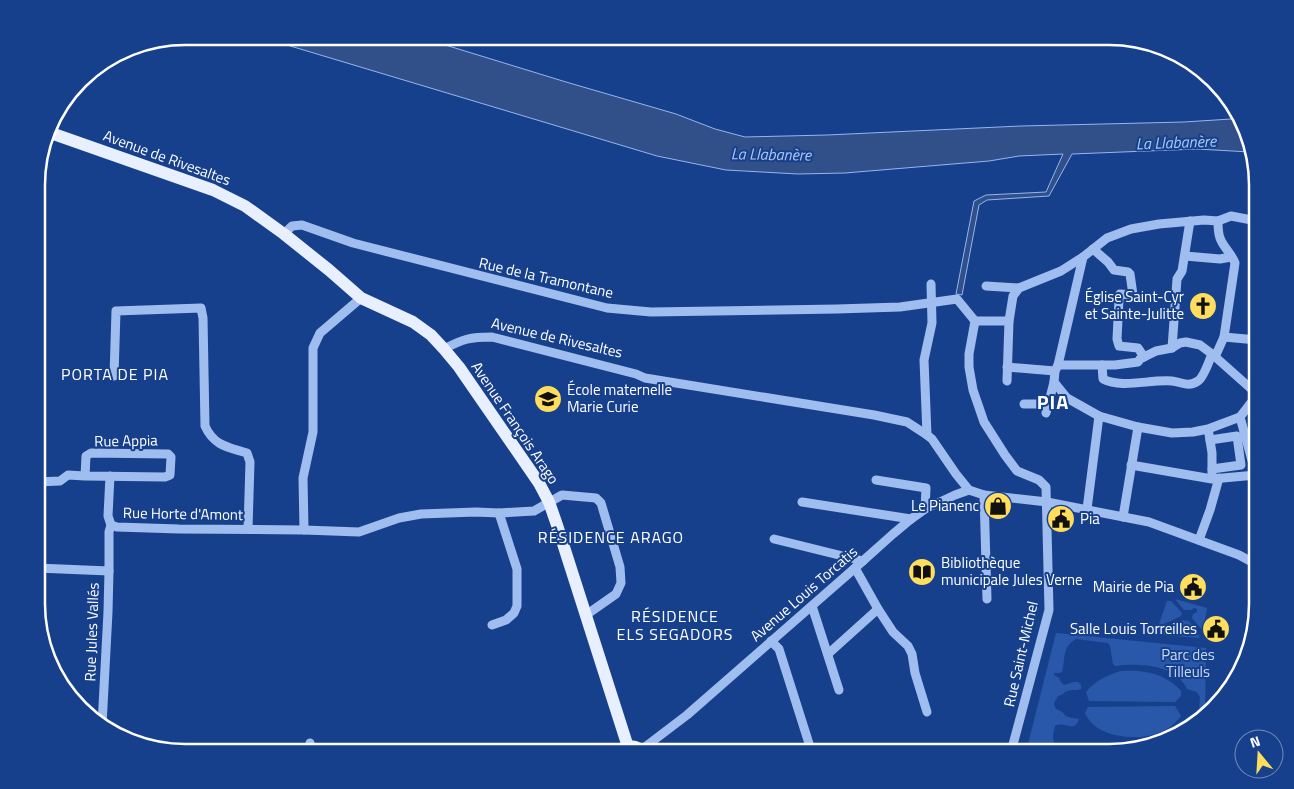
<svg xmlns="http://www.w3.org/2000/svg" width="1294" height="789" font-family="'Titillium Web',sans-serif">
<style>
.green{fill:#2958ab}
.water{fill:#314f88;stroke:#93b7f2}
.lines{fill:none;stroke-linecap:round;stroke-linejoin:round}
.minor{stroke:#a0bdef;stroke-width:9}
.major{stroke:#e8efff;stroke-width:12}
.labels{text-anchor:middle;stroke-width:4;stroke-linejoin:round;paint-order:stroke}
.street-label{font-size:15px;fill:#fff;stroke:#17408c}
.poi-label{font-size:15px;fill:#fff;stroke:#17408c;text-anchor:end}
.park-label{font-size:15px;fill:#c7dafb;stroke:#17408c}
.water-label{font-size:16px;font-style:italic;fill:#acc8f6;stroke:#17408c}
.neighbourhood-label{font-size:16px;letter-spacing:1px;fill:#fff;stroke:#17408c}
.district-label{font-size:20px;font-weight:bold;letter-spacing:1px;fill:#fff;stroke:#17408c}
.rim{fill:none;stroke:#fff;stroke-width:2.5}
</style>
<rect width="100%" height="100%" fill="#17408c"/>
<g class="green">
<polygon points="1175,599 1207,608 1203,631 1192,618 1193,614 1197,612 1197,609 1194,608 1191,610 1184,610"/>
<polygon points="1167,601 1171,601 1182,613 1181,616 1158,627"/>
<polygon points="1183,620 1189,621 1200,638 1164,635 1162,630"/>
<path d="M1056,633L1206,648L1205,712L1184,733L1117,752V746L1119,742C1139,744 1161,743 1177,730C1181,726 1184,720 1188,717C1191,715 1196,714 1199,713L1200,697L1197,692L1187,689C1176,664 1137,663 1115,666L1113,664L1110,646L1108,643L1076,639C1061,648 1066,658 1062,672L1060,673H1054V675L1059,678L1061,682L1064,685L1073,682H1078L1081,685V689C1076,691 1072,689 1067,691C1063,693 1063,695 1058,696L1054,703C1055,710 1057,709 1062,712C1064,713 1064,715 1066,716C1070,718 1074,718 1079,719C1074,734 1065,720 1055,726C1052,737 1052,745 1061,752H1026Z"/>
<path d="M1121,671C1145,670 1164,673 1181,691V696L1175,702L1089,701L1086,692C1095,681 1107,675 1121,671Z"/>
<path d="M1175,706L1181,716C1175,724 1166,731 1156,734C1133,741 1095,737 1085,713L1088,707Z"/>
</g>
<polygon class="water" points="257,36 416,36 566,82 676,114 715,129 745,137 827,135 1021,126 1184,122 1231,119 1240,123 1250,152 1197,149 1072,154 1049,196 987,200 979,205 962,295 956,294 974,201 986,195 1046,192 1063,154 1019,156 989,161 845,173 798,174 726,170 657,156"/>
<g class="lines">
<g class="minor">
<polyline points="284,234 292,226 302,225 353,243 607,308 651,312 837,309 900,307 957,299 975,321 1009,321"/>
<polyline points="1093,249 1108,262 1114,270 1128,272 1130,274 1133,295 1120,294 1119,299 1117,339 1119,346 1138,348 1144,357"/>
<polyline points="1185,256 1220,259 1231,257"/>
<polyline points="986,286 1019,288"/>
<polyline points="975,321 969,354 969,367 973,390 984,422 1005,455 1017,471 1039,480 1046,487 1049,610 1011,752"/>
<polyline points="1224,337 1257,340"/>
<polyline points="1172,348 1177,279 1182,271 1190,221"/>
<path d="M444,349C463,339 470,337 492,337L636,374L645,378L874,415L907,422L927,435L932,439L956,474L969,490L984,495L1047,502L1149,522L1239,555L1252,562L1257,568"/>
<path d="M1215,357L1224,337L1235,263C1232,254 1223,247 1220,238C1218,233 1218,226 1218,221"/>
<polyline points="1058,365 1115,365 1138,362 1140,359 1156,351 1172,348 1180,343 1186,342 1200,345 1212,354 1257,394"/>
<path d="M1102,365L1103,379C1122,389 1150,379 1172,381C1182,382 1188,388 1198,381C1204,377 1209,361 1212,354"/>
<polyline points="1007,367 1055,371"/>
<path d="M114,376L116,311L201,308L203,318L205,426C214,446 228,447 247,453L250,462L248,529"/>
<polyline points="1007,381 1009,321 1013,296 1019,288 1061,271 1083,257 1107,238 1131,229 1159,224 1204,220 1218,221 1231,216 1257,221"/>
<polyline points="1054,382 1067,398 1099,416 1138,427 1172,433 1193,432 1208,429 1240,417 1257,395"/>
<polyline points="1024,404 1048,404"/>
<polyline points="1046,413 1054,382 1055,371 1058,365 1083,257"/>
<polyline points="1240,417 1256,475 1255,494 1256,552 1252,562"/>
<polyline points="1209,434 1212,453 1212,474"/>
<polyline points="927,435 924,360 932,323 931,284"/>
<polyline points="1210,440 1237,436 1241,465 1212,469"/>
<polyline points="1131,465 1212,479 1256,475"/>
<polyline points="110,476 108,516 111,525 117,527 179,529 304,530 359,532 399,518 421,514 476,512 499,513 534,511 562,495 596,498 601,503 620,567 621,583 616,594 586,615"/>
<polyline points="876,480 926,488 925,509"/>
<polyline points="37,482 60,481 68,475 85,476 165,477 170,475 171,457 168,454 91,453 86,456 85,476"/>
<polyline points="984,495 987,599"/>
<polyline points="802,502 911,519"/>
<polyline points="1087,509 1099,416"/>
<polyline points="1123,517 1138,427"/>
<polyline points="304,530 303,478 313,432 313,348 320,333 361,298"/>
<polyline points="774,539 863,561"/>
<polyline points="1199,540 1210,510 1219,478"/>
<polyline points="37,568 109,571 109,532 111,525"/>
<polyline points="855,568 878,609 893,632 908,646 912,654 915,673 927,712"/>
<polyline points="812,606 839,690"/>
<polyline points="492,625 506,620 514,613 517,606 517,569 499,513"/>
<polyline points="771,641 779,649 812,753"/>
<polyline points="828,654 878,609"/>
<polyline points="102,725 108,612 109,571"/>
<polyline points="641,750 687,715 855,568 893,534 911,519 925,509 955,495 969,490"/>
<polyline points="310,753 310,743"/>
</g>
<g class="major">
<polyline points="48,132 213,190 245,206 284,234 329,270 361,298 413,322 431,335 444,349 459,367 539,483 549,502 557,525 628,747"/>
<path d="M622,752C629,744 637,745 643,753"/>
</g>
</g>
<defs>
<g id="church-disc" transform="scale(1.4375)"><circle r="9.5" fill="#ffde5e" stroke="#17408c"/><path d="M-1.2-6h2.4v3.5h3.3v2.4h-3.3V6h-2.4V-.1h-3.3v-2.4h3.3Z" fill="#111"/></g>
<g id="school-disc" transform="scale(1.4375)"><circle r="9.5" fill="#ffde5e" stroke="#17408c"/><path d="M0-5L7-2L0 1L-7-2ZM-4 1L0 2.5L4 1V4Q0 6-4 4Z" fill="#111"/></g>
<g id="shop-disc" transform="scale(1.4375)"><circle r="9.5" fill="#ffde5e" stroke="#17408c"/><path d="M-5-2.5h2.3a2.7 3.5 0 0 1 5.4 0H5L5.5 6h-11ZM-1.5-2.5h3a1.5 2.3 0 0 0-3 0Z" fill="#111"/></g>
<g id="civic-disc" transform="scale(1.4375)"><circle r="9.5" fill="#ffde5e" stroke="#17408c"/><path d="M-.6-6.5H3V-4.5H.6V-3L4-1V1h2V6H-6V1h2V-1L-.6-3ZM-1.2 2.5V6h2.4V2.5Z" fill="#111"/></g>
<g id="library-disc" transform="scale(1.4375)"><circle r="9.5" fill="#ffde5e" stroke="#17408c"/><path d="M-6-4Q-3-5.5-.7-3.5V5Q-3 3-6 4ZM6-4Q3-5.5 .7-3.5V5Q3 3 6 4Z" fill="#111"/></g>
</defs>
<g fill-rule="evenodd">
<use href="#church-disc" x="1203" y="306"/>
<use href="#school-disc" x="548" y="399"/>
<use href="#shop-disc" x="998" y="506"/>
<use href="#civic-disc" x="1061" y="519"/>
<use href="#library-disc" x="922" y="572"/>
<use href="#civic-disc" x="1193" y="587"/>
<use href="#civic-disc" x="1216" y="629"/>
</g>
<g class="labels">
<g class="street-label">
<text transform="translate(167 158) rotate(20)" y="5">Avenue de Rivesaltes</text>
<text transform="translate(546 278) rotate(13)" y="5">Rue de la Tramontane</text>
<text transform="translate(557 338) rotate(13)" y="5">Avenue de Rivesaltes</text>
<text transform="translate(515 423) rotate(56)" y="5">Avenue François Arago</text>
<text transform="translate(126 441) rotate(-1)" y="5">Rue Appia</text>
<text transform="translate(183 514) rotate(1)" y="5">Rue Horte d'Amont</text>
<text transform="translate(804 594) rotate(-41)" y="5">Avenue Louis Torcatis</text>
<text transform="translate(92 632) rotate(-88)" y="5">Rue Jules Vallés</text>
<text transform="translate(1021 654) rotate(-77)" y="5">Rue Saint-Michel</text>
</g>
<g class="poi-label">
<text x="1184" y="302">Église Saint-Cyr<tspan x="1184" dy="17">et Sainte-Julitte</tspan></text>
<text x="567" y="395" text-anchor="start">École maternelle<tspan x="567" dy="17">Marie Curie</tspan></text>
<text x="979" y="511">Le Pianenc</text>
<text x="1080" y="524" text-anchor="start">Pia</text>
<text x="941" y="568" text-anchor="start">Bibliothèque<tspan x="941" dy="17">municipale Jules Verne</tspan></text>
<text x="1174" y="592">Mairie de Pia</text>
<text x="1197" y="634">Salle Louis Torreilles</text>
</g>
<g class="park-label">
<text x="1188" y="660">Parc des<tspan x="1188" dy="17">Tilleuls</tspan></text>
</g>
<g class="water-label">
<text transform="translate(1176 142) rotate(-2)" y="6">La Llabanère</text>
<text transform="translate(771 154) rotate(1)" y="6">La Llabanère</text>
</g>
<g class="neighbourhood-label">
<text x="115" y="380">PORTA DE PIA</text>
<text x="611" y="543">RÉSIDENCE ARAGO</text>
<text x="675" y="622">RÉSIDENCE<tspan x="675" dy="18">ELS SEGADORS</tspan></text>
</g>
<g class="district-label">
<text x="1053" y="409">PIA</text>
</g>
</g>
<path d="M0 0H1294V789H0ZM185 45H1109A140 140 0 0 1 1249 185V604A140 140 0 0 1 1109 744H185A140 140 0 0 1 45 604V185A140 140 0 0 1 185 45Z" fill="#17408c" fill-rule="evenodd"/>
<path class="rim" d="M185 45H1109A140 140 0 0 1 1249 185V604A140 140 0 0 1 1109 744H185A140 140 0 0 1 45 604V185A140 140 0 0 1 185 45Z"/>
<g transform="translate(1259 754) rotate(342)"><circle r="24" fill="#17408c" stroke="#748cba"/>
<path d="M0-4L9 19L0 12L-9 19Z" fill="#ffde5e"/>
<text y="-8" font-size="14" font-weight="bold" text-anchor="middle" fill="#ffffff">N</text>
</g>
</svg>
